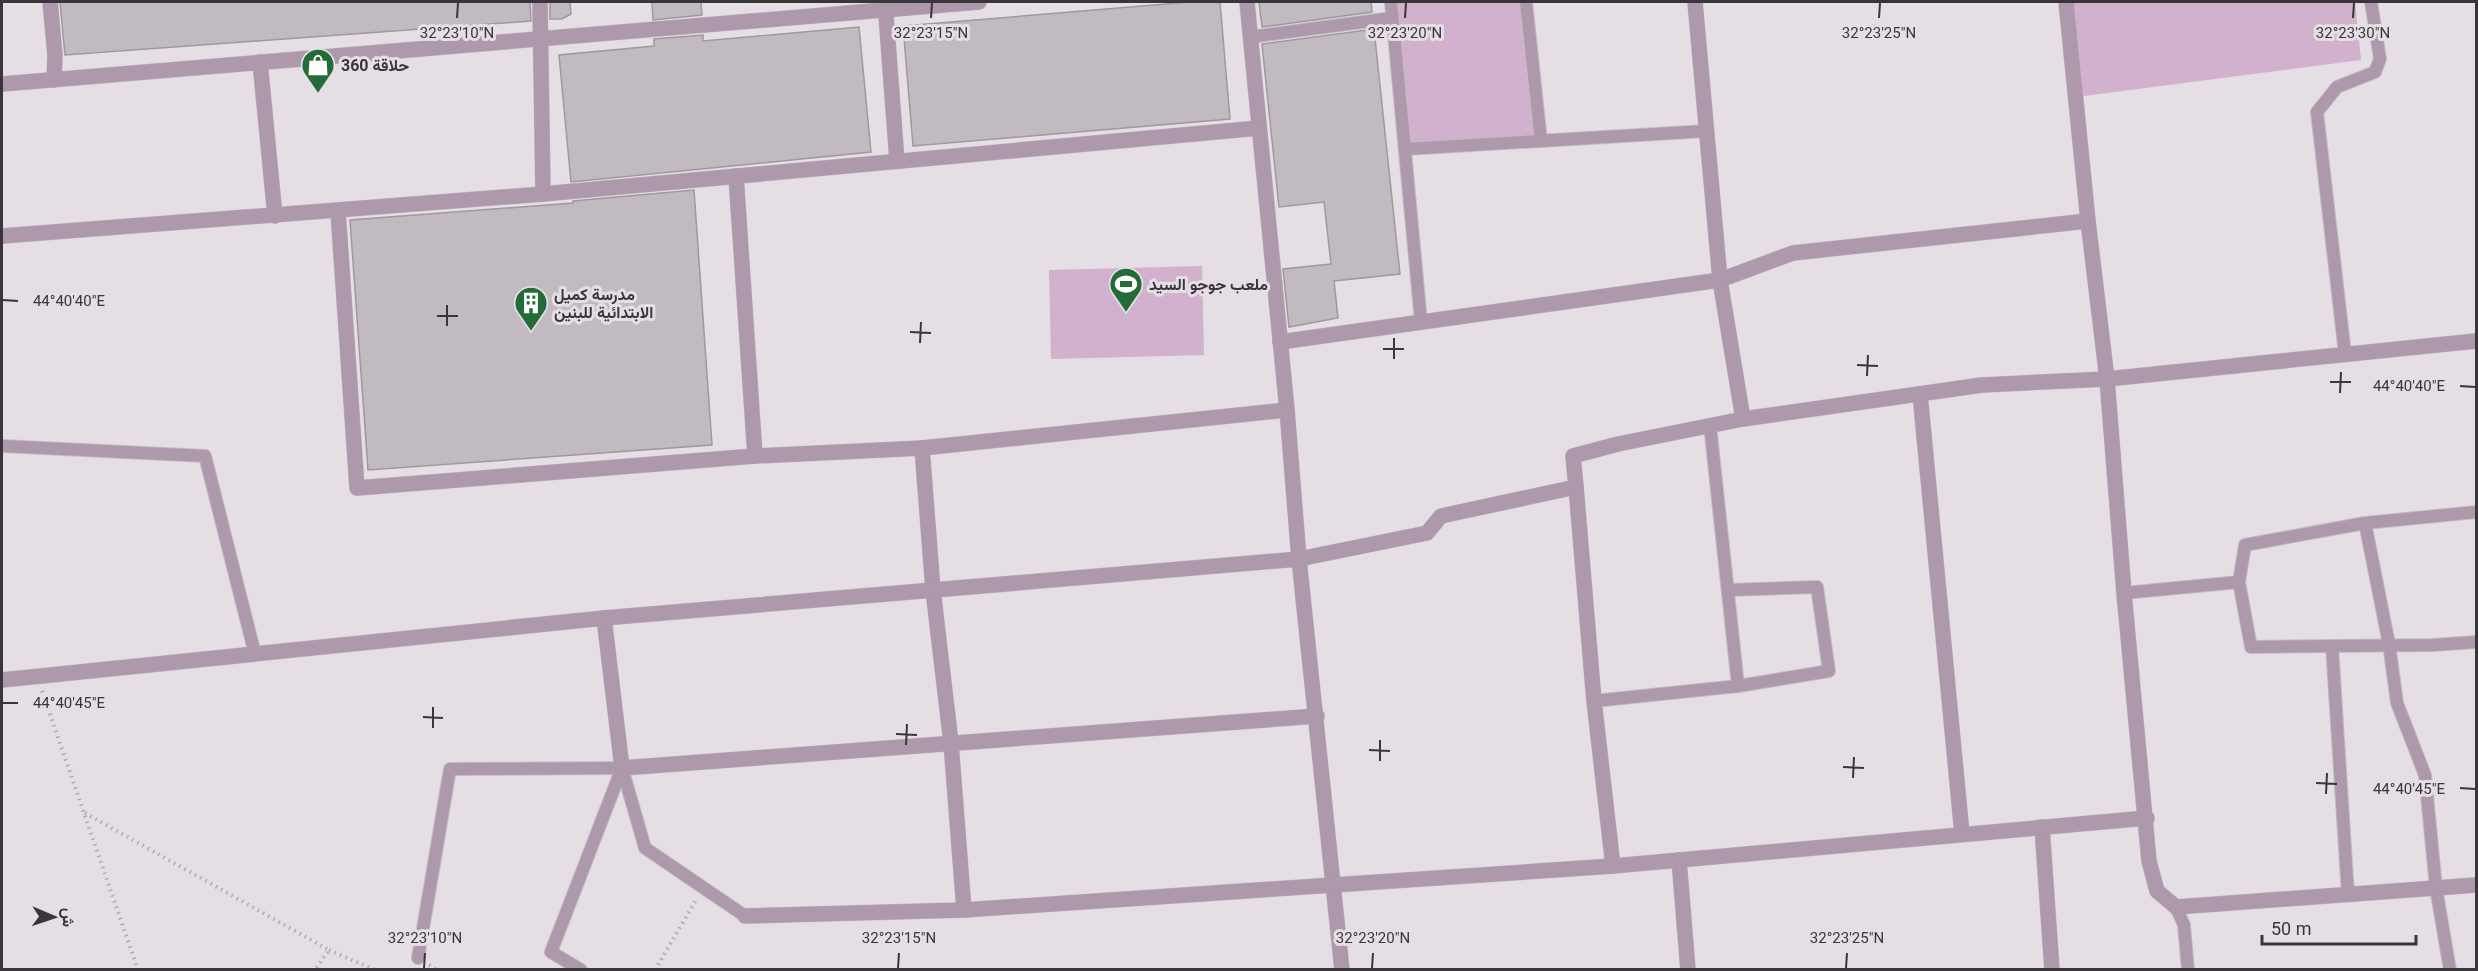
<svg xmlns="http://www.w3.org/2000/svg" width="2478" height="971" font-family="Roboto,Vazirmatn,sans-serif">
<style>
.green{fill:#d1b1ce}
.building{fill:#c1bac0;stroke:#9f989e;stroke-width:1.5}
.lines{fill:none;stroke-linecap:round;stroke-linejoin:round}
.lane-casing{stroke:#c3bcc2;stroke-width:14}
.street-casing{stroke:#c3bcc2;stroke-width:16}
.path{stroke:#b0aaaf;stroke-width:4;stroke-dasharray:1.5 4.5;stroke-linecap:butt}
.lane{stroke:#ae98ac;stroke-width:12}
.street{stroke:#ae98ac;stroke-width:15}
.ticks{fill:none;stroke:#393639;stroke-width:2}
.labels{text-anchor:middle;stroke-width:6;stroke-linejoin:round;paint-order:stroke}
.poi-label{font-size:16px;font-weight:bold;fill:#393639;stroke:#e5dee4;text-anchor:start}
.ticks-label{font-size:15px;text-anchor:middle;fill:#393639;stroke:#e5dee4;stroke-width:6;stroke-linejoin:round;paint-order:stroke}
</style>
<rect width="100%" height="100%" fill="#e5dee4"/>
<g class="green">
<polygon points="1391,2 1526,2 1541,141 1405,149"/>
<polygon points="2066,2 2355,2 2361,60 2076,97"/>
<polygon points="1202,266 1204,355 1051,359 1049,270"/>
</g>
<g class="building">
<polygon points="60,2 530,2 531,21 65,55"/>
<polygon points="550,2 570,2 571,14 562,19 550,19"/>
<polygon points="652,2 701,2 702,15 653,20"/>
<polygon points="1190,2 1220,2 1230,119 913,146 903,26"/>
<polygon points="1259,2 1371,2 1372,12 1262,27"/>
<polygon points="859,27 871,152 571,182 559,55 654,46 654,39 703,35 703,41"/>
<polygon points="1374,29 1400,274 1334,281 1338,318 1289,327 1283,269 1331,264 1324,202 1279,207 1262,44"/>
<polygon points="694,190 712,445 368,470 350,220 573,203 573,201"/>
</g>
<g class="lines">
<g class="lane-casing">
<g id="lane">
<polyline points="1391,2 1421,322"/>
<polyline points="1526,2 1541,141"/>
<polyline points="1250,37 1392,18"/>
<polyline points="1405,149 1706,131"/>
<polyline points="2345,354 2317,112 2337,87 2375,72 2380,59 2371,2"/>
<polyline points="1710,425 1738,686"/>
<polyline points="2,446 205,456 255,654"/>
<polyline points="2239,582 2245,545 2365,523"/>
<polyline points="2124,593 2239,582 2251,647 2433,645 2476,642"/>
<polyline points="2332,646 2348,895"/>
<polyline points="1594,701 1738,686 1829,671 1817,587 1728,590"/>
<polyline points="622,768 645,848 745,916"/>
<polyline points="2176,907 2184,925 2188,970"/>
<polyline points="418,958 450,769 622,768"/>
<polyline points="581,970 551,952 622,768"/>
<polyline points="2450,970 2436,888 2425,775 2397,703 2389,644 2365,523 2476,512"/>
</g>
</g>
<g class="street-casing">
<g id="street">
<polyline points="50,2 55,55 54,80"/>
<polyline points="540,2 543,194"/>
<polyline points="885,2 897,161"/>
<polyline points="1247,2 1287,410 1299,559 1342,970"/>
<polyline points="1695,2 1720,280 1743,419"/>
<polyline points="2066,2 2088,221 2107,379 2124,593 2149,861 2157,891 2176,907 2476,885"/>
<polyline points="260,62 275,216"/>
<polyline points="2,84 979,2"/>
<polyline points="736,176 755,456 922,448 933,590 951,743 964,910"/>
<polyline points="338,211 357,488 755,456"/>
<polyline points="2,236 543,194 1259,128"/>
<polyline points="1280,342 1720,280 1793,253 2088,221"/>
<polyline points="1920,394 1962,834"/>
<polyline points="922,448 1287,410"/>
<polyline points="1576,487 1594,701 1613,866"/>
<polyline points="604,618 622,768 1317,716"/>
<polyline points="2,680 604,618 1299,559 1427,533 1441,516 1576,487 1573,456 1618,444 1743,419 1982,385 2107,379 2476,341"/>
<polyline points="2042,827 2052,970"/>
<polyline points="1679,860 1688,970"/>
<polyline points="745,916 964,910 1613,866 2147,818"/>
</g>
</g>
<g class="path">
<polyline points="42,691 138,970"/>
<polyline points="85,813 329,950 315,970"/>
<polyline points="329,950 375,970"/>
<polyline points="429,965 437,970"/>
<polyline points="655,970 696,900"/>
</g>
<use href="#lane" class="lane"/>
<use href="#street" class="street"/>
</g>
<path class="ticks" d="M457,18L458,3M931,18L932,3M1405,18L1406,3M1879,18L1880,3M2353,18L2354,3M3,300L18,301M437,316H458M447,326V305M910,332L931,333M920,343L921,322M1383,349H1404M1394,359V338M1857,365L1878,366M1867,376L1868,355M2330,382H2351M2460,386L2475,387M2340,393L2341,372M3,703H18M423,717L443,718M433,728V707M896,734L917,735M906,745L907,724M1369,750L1390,751M1380,761V740M1843,767L1864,768M1853,778L1854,757M2316,783L2337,784M2460,788L2475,789M2326,794L2327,773M424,968L425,953M898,968L899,953M1372,968L1373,953M1846,968L1847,953"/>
<defs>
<g id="shop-pin" transform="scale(1.725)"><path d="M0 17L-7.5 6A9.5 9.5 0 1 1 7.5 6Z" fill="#246b37" stroke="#e5dee4"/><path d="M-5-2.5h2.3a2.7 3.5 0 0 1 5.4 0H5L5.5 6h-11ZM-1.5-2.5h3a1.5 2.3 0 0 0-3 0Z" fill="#fff"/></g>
<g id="stadium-pin" transform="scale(1.725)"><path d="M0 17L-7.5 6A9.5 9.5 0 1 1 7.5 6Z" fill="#246b37" stroke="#e5dee4"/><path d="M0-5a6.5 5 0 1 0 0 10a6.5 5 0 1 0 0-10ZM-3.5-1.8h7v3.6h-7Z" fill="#fff"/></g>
<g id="building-pin" transform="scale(1.725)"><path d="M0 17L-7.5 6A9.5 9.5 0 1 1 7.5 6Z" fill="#246b37" stroke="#e5dee4"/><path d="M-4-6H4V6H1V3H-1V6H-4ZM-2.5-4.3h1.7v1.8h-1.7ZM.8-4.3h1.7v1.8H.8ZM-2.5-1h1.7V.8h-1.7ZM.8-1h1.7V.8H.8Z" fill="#fff"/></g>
</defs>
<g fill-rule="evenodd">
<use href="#shop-pin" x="318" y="65"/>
<use href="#stadium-pin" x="1126" y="284"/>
<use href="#building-pin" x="531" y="303"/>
</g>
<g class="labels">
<g class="poi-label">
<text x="341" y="71">حلاقة 360</text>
<text x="1149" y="290">ملعب جوجو السيد</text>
<text x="554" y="300">مدرسة كميل<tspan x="554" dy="18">الابتدائية للبنين</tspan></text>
</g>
</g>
<g class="ticks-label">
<text x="457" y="38">32°23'10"N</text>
<text x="931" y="38">32°23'15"N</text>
<text x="1405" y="38">32°23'20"N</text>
<text x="1879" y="38">32°23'25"N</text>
<text x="2353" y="38">32°23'30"N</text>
<text x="69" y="306">44°40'40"E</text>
<text x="2409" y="391">44°40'40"E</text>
<text x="69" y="708">44°40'45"E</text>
<text x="2409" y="794">44°40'45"E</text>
<text x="425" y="943">32°23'10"N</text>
<text x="899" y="943">32°23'15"N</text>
<text x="1373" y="943">32°23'20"N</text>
<text x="1847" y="943">32°23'25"N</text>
</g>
<rect width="2478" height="971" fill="none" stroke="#393639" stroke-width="6"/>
<g transform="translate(54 917) rotate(92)" stroke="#e5dee4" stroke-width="4.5" paint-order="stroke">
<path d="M0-4.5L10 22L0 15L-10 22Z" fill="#393639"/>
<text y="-9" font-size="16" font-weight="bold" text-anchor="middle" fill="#393639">ش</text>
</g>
<path d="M2262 935v9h154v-9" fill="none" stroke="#393639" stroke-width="3"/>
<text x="2271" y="935" font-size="18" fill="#393639" stroke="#e5dee4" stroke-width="4.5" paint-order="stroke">50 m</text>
</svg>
